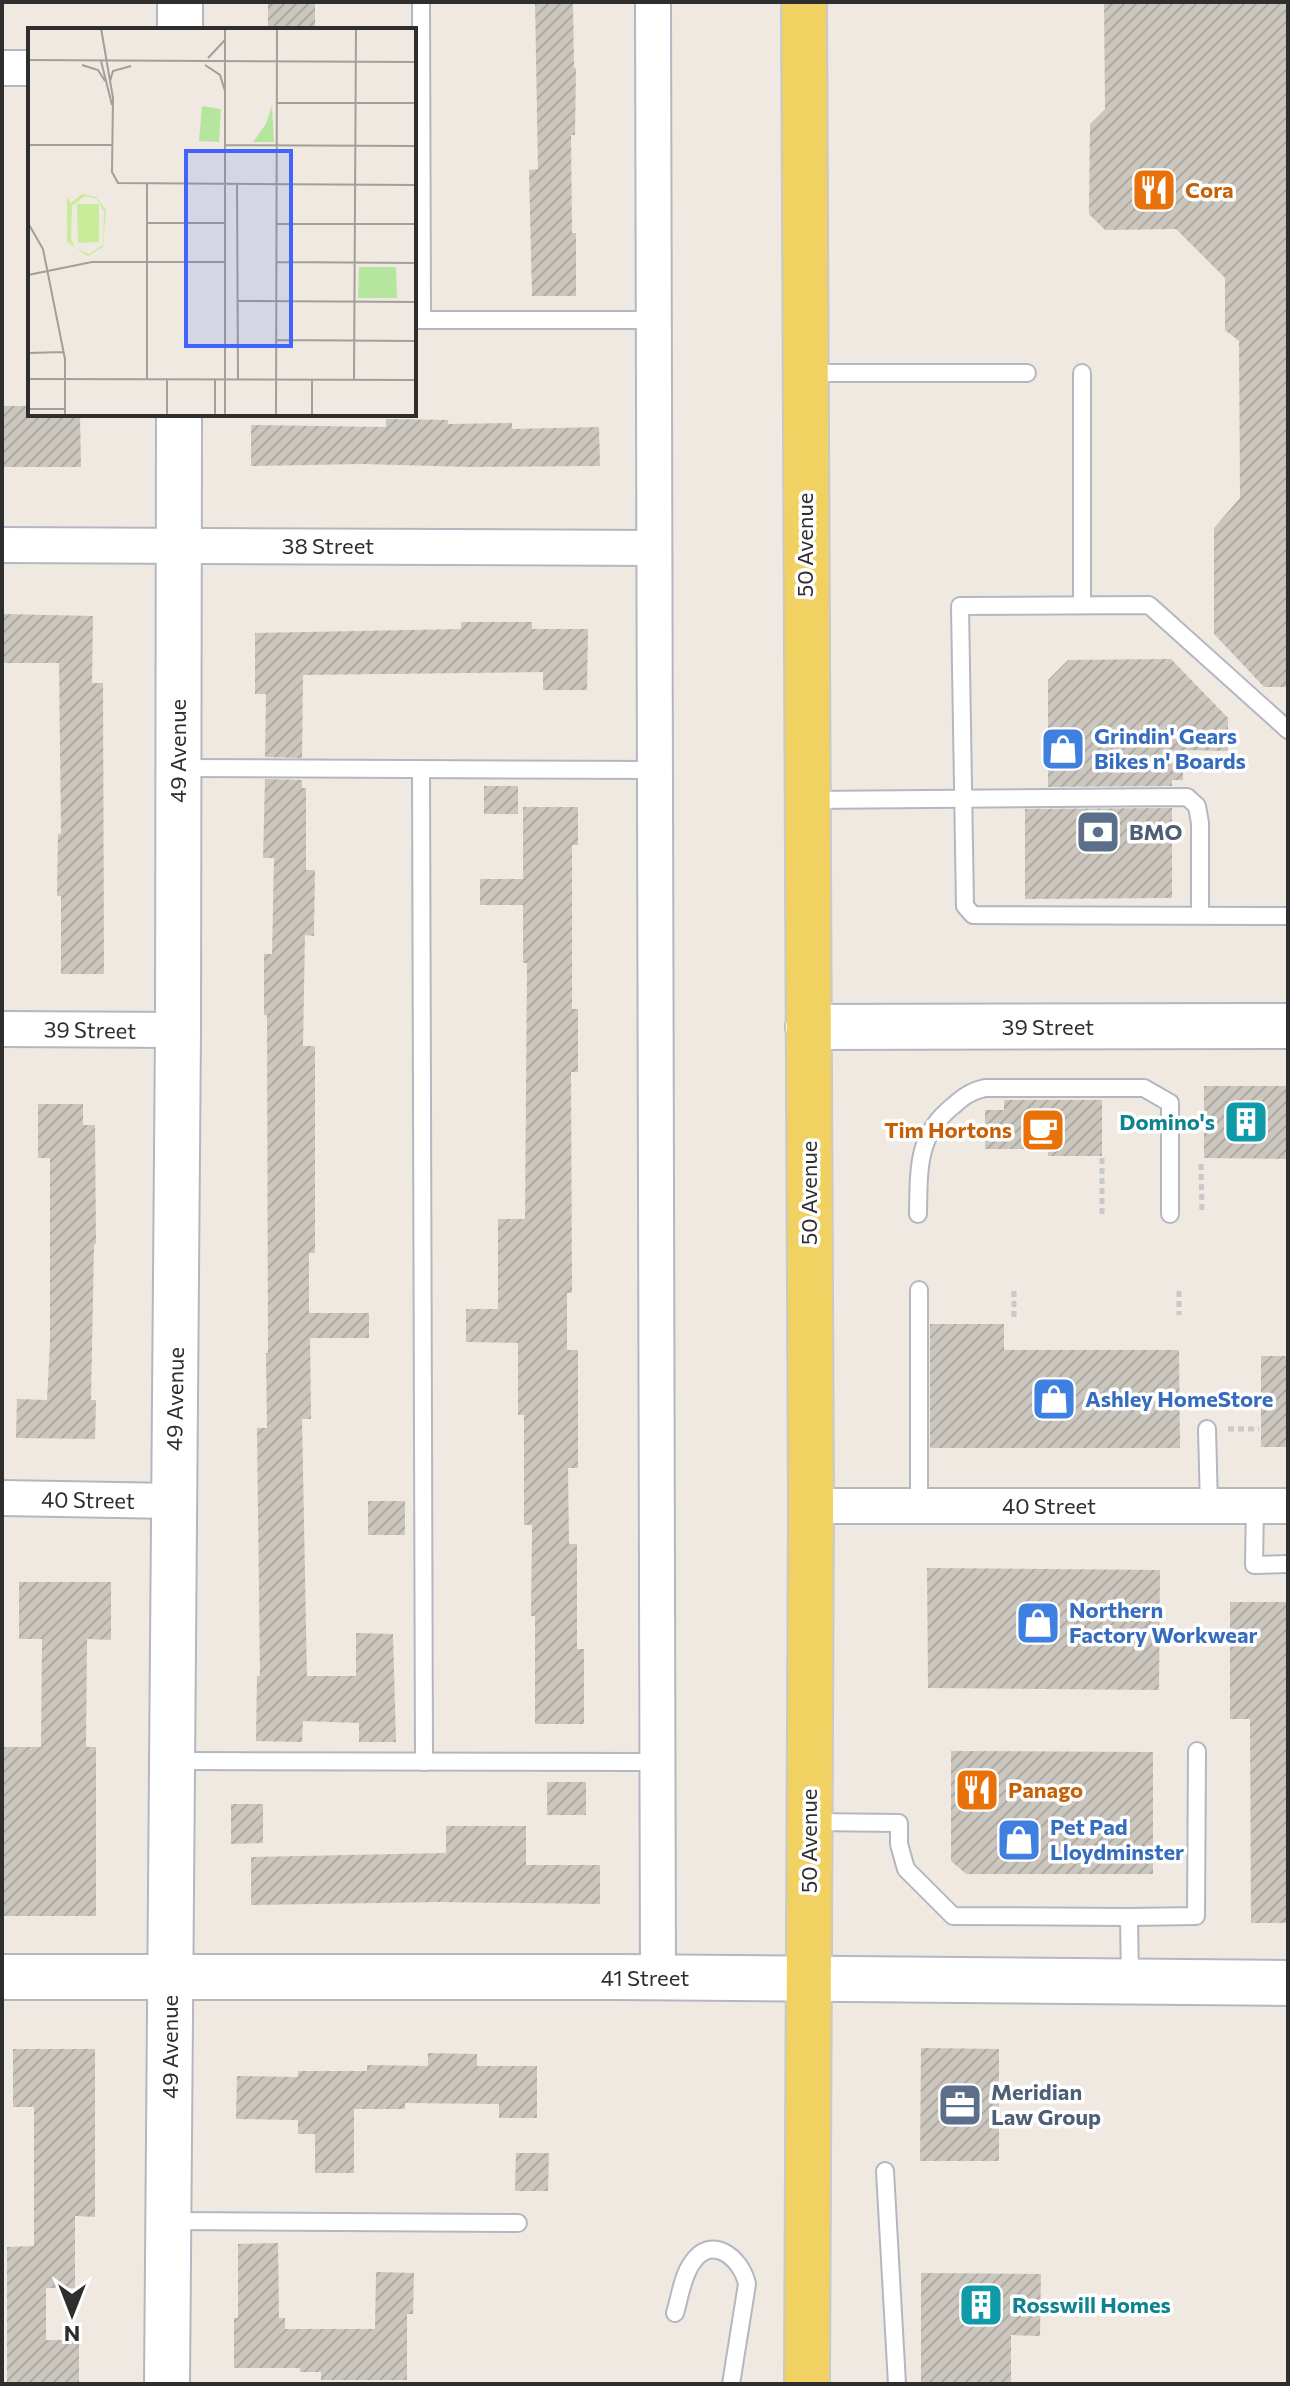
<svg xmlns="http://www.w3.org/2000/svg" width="1290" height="2386" font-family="Commissioner,sans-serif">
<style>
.building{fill:url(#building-hatch)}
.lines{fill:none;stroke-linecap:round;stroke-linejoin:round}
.lane-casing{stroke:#b4b7c1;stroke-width:20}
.street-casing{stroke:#b4b7c1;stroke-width:38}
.secondary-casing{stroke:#b4b7c1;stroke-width:48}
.primary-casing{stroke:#c9c9c9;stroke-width:48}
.path{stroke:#c9c9c9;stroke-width:5;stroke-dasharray:6 4;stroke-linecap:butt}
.lane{stroke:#fff;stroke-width:16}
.street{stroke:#fff;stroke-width:34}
.secondary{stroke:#fff;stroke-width:44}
.primary{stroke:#f2d163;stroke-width:44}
.labels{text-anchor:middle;stroke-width:7;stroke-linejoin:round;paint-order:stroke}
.food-label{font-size:22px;font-weight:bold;fill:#c56008;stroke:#fff;text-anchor:start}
.street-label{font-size:22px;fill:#2e2e2e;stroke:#fff}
.shop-label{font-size:22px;font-weight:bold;fill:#366cbe;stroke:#fff;text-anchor:start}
.service-label{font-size:22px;font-weight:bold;fill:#4e5e75;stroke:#fff;text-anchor:start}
.culture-label{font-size:22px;font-weight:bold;fill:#0d838f;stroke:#fff;text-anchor:end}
.inset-road{fill:none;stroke:#a29e99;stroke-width:2}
.view{fill:#4264fb;fill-opacity:0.15;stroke:#4264fb;stroke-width:4}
.inset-edge{fill:none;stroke:#2e2e2e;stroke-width:4}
</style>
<defs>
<pattern id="building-hatch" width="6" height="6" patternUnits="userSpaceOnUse" patternTransform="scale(2)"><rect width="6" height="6" fill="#cbc7bf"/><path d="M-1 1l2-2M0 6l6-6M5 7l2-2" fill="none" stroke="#afaba4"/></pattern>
</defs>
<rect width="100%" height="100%" fill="#efe9e1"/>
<g class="building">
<rect x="268" y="2" width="47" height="28"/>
<polygon points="535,2 573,2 574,68 576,68 575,135 571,135 572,233 576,233 576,296 532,296 529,170 538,169"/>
<polygon points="1104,2 1288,2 1288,687 1264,687 1214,634 1214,528 1240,498 1239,341 1225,330 1225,278 1176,229 1105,230 1089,214 1090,124 1105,109"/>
<polygon points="2,406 30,406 30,414 80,414 81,467 2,467"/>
<polygon points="386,419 448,420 448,424 512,423 512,429 599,427 600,466 469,467 362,464 251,466 251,425 386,427"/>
<polygon points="2,614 93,616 92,683 103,683 104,974 61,974 61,896 57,896 58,834 61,834 59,663 2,663"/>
<polygon points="461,622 532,622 532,629 588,629 587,690 543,690 543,672 303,675 302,758 265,757 266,694 255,694 255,633 461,629"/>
<polygon points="1171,659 1228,718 1228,751 1183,750 1183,780 1172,780 1172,786 1048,787 1048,680 1068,660"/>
<polygon points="265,779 302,780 302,788 306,788 306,870 315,870 314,936 305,935 303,1046 315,1046 315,1253 309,1253 309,1313 369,1313 369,1338 310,1338 311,1419 302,1419 307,1676 356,1676 356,1633 393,1634 396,1742 359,1742 359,1723 303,1721 302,1742 256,1741 257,1676 260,1676 257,1428 267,1428 266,1353 268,1353 267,1015 264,1015 264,954 272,954 274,858 263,858"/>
<rect x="484" y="786" width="34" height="28"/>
<polygon points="523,807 578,807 578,845 572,845 572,1009 578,1009 578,1072 571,1072 572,1293 567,1293 567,1350 578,1350 578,1468 568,1468 569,1544 577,1544 577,1649 584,1649 584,1724 535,1724 535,1616 531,1616 532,1525 524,1525 524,1415 518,1415 518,1343 466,1342 466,1309 498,1309 498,1219 525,1219 527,963 523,963 523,905 480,905 480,879 523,879"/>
<polygon points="1172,808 1172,898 1025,899 1025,809"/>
<polygon points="1204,1086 1288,1086 1288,1159 1204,1158"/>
<polygon points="1004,1100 1102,1100 1102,1156 1048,1156 1048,1149 985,1149 985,1110 1004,1110"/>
<polygon points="38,1104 83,1104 83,1125 95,1125 96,1244 94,1244 91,1400 96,1400 95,1439 16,1438 17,1399 47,1400 50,1343 50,1158 38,1158"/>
<polygon points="930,1324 1004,1324 1004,1350 1179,1350 1180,1448 930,1448"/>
<rect x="1261" y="1356" width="27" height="91"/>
<rect x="368" y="1501" width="37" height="34"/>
<polygon points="927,1568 1160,1570 1159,1690 928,1688"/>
<polygon points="19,1582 111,1582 111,1640 87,1639 86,1747 96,1747 96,1916 2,1916 2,1747 41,1747 42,1639 19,1639"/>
<polygon points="1230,1602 1288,1602 1288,1923 1251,1923 1250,1719 1230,1719"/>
<polygon points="951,1751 1153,1752 1153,1874 966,1874 951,1861"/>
<rect x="547" y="1782" width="39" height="33"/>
<polygon points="231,1804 263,1804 263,1843 231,1844"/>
<polygon points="446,1826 526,1826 526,1865 600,1865 600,1904 439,1902 251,1905 251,1857 446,1853"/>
<polygon points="921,2048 999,2049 999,2161 920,2161"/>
<polygon points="13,2049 95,2049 95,2217 75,2216 75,2288 46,2288 46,2340 79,2340 79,2383 7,2384 7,2247 34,2246 34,2107 13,2107"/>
<polygon points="428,2053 477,2054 477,2066 537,2066 537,2118 499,2118 499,2104 405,2103 405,2109 354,2109 354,2173 315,2173 315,2134 298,2134 298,2120 236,2119 237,2076 298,2077 298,2071 367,2071 367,2065 428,2066"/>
<polygon points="516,2153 549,2153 548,2191 515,2191"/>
<polygon points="278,2243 279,2318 285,2318 285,2329 375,2329 376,2272 414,2273 413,2314 407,2314 407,2380 321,2380 321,2372 300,2372 300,2368 234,2368 234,2318 238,2318 238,2244"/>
<polygon points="921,2273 1041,2274 1040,2336 1011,2335 1011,2384 921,2384"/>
</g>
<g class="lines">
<g class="lane-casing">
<g id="lane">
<polyline points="421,2 422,320"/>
<polyline points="414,320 654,320"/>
<polyline points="808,373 1027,373"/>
<polyline points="1082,373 1082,605"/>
<polyline points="1288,730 1149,605 960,606 965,906 973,915 1288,916"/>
<polyline points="180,768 655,770"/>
<polyline points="421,769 424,1762"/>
<polyline points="808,800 1187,797 1197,806 1200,823 1200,915"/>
<path d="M918,1214C919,1171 916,1135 953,1106C963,1097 971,1091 985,1088H1144L1170,1103V1214"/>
<polyline points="919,1290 919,1506"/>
<polyline points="1207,1429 1209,1506"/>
<polyline points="1255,1506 1254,1565 1288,1564"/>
<polyline points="175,1761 657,1762"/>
<polyline points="811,1822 899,1823 899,1844 906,1869 953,1916 1129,1917 1130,1981"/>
<polyline points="1129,1917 1196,1916 1197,1751"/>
<polyline points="885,2171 897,2384"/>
<polyline points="171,2221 518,2223"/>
<path d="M675,2313C680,2297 682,2277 692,2263C711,2234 741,2257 747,2284L731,2384"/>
</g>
</g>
<g class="street-casing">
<g id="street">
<polyline points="653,2 658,1978"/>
<polyline points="2,68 30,68"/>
<polyline points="2,545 654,548"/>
<polyline points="2,1029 178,1030"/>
<polyline points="2,1498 174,1501"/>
<polyline points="811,1506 1288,1506"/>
</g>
</g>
<g class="secondary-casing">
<g id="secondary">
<polyline points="180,30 180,2"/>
<polyline points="808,1027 1288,1026"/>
<polyline points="2,1977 619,1977 1288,1983"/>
<polyline points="167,2384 178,1030 179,414"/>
</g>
</g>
<g class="primary-casing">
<polyline id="primary" points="804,2 811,1506 807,2384"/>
</g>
<g class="path">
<polyline points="1102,1158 1102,1214"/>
<polyline points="1201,1164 1202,1214"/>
<polyline points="1014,1291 1014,1319"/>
<polyline points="1179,1291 1179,1315"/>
<polyline points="1228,1429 1259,1429"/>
</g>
<use href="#lane" class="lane"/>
<use href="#street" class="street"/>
<use href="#secondary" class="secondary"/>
<use href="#primary" class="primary"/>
</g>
<defs>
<g id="restaurant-square" transform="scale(2.3)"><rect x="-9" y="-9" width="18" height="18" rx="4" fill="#e8710a" stroke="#fff"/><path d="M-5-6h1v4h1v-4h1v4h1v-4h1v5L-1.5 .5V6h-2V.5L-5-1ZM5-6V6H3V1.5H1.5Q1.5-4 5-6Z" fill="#fff"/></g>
<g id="shop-square" transform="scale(2.3)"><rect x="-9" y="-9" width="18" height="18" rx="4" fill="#3f7fe0" stroke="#fff"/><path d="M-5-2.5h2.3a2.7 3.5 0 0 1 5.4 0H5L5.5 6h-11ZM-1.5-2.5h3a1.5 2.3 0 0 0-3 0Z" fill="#fff"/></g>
<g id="bank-square" transform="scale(2.3)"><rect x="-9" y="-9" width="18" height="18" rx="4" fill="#5c6f8a" stroke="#fff"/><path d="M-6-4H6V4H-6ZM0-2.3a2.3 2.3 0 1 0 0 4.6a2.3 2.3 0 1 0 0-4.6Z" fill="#fff"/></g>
<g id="building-square" transform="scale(2.3)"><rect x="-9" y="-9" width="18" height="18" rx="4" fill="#0f9aa8" stroke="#fff"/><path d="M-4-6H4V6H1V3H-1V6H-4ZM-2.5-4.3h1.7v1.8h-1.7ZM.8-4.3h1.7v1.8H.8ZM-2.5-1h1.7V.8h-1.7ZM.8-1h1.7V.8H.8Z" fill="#fff"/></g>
<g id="cafe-square" transform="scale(2.3)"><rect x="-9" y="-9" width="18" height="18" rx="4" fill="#e8710a" stroke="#fff"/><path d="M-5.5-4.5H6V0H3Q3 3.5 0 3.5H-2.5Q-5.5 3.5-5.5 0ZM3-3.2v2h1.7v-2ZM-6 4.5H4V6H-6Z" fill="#fff"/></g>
<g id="office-square" transform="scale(2.3)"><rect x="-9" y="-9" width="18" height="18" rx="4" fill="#5c6f8a" stroke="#fff"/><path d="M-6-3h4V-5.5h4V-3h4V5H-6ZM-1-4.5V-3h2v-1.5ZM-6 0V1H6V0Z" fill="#fff"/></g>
</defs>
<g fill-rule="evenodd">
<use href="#restaurant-square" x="1154" y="190"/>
<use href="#shop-square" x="1063" y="749"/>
<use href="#bank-square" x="1098" y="832"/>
<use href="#building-square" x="1246" y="1122"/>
<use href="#cafe-square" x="1043" y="1130"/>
<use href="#shop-square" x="1054" y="1399"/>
<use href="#shop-square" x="1038" y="1623"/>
<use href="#restaurant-square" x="977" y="1790"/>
<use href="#shop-square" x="1019" y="1840"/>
<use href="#office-square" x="960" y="2105"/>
<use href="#building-square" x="981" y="2305"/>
</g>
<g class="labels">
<g class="food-label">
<text x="1185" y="198">Cora</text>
<text x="1012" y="1138" text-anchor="end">Tim Hortons</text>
<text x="1008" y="1798">Panago</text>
</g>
<g class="street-label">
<text transform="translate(805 545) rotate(-90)" y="8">50 Avenue</text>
<text x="328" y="554">38 Street</text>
<text transform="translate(178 751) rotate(-90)" y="8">49 Avenue</text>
<text x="1048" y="1035">39 Street</text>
<text transform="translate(90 1030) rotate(1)" y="8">39 Street</text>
<text transform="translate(809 1193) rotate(-90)" y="8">50 Avenue</text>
<text transform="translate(175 1399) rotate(-89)" y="8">49 Avenue</text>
<text transform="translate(88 1500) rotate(1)" y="8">40 Street</text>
<text x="1049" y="1514">40 Street</text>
<text transform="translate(809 1841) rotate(-90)" y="8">50 Avenue</text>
<text x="645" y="1986">41 Street</text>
<text transform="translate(170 2047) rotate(-90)" y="8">49 Avenue</text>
</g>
<g class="shop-label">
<text x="1094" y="744">Grindin' Gears<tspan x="1094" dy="25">Bikes n' Boards</tspan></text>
<text x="1085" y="1407">Ashley HomeStore</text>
<text x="1069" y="1618">Northern<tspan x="1069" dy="25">Factory Workwear</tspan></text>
<text x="1050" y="1835">Pet Pad<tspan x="1050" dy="25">Lloydminster</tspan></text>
</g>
<g class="service-label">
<text x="1129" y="840">BMO</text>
<text x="991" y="2100">Meridian<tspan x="991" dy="25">Law Group</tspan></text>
</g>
<g class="culture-label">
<text x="1215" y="1130">Domino's</text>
<text x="1012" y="2313" text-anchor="start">Rosswill Homes</text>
</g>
</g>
<g transform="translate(28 28)">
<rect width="388" height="388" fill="#efe9e1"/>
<path d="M244,77L246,114H225L238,96ZM174,78L193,81L191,114L171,113Z" fill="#b6e59e"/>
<path d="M331,239H368L369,270H330Z" fill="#b6e59e"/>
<path d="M54,166L68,169L78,182L75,219L60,228L39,214V169L43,175ZM57,168L69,171L76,184L75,217L61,226L46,219L43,209L44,178ZM49,176H71V214L50,215Z" fill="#c9ec9a" fill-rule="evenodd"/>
<path class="inset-road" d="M73,0L85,70L84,144L90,155L388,157M197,0V388M180,30L197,12M0,32L388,34M73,33L84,77M54,37L70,42L77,53M177,37L192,47L197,63M82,53L85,43L103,38M249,75H388M0,117H85M197,117L388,118M119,156V351M209,157L210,351M0,195L15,221L37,331V388M119,195H197M249,196H388M249,234L388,235M0,247L64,234H196M210,273L388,274M248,312L388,313M0,325L35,324M0,351L388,352M187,351V388M284,352V388M326,352L328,0M0,381H37M139,388V351M248,388L249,0"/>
<path class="view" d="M158,123H263V318H158Z"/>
<rect width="388" height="388" class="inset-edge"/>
</g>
<rect width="1290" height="2386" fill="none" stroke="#2e2e2e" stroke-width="8"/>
<g transform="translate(72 2314) rotate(180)" stroke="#ffffff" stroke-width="6" paint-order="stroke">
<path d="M0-6L14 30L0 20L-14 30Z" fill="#2e2e2e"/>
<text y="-12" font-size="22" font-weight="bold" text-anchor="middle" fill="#2e2e2e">N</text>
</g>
</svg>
